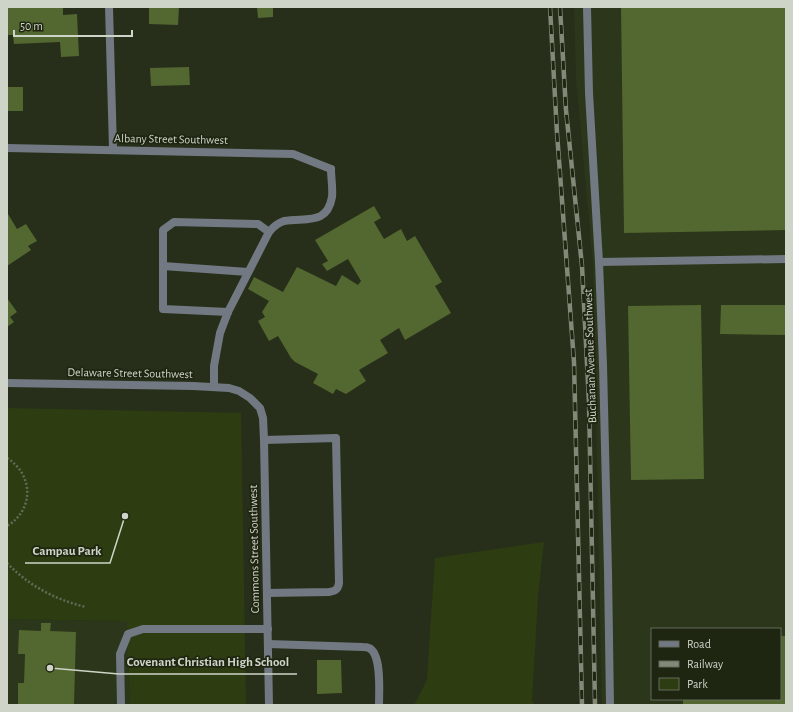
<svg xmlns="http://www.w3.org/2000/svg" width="793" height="712" font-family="'Alegreya Sans',sans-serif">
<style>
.built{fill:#2b361a;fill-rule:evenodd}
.green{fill:#2e3d11}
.building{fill:#536730}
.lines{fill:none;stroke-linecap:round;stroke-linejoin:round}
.path{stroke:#636a58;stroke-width:2.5;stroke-dasharray:2 2;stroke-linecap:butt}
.service{stroke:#727982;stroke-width:8}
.minor{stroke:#727982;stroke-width:8}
.rail-casing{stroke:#828978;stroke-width:4.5}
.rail{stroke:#1e2511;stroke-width:3;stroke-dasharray:9;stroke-linecap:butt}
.labels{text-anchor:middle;stroke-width:3.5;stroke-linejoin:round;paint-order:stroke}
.street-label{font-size:12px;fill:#ced4c7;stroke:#1e2511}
.leader{fill:none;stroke:#ced4c7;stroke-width:1.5}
.callout-dot{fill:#ced4c7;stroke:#1e2511;stroke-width:1.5}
.callout-label{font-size:13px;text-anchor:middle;font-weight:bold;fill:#ced4c7;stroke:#1e2511;stroke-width:3.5;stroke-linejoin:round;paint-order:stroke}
</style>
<rect width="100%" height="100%" fill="#272f1a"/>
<g class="built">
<path d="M574,7H786V705H602L593,265L576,78ZM652,629H780V699H652Z"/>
<polygon points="7,619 128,621 130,705 7,705"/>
</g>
<g class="green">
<polygon points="7,408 241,413 246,705 130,705 127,621 7,619"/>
<polygon points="544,542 538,596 532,701 535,705 414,705 427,680 435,558"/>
</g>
<g class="building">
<polygon points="7,7 63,7 63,15 77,14 79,56 61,57 60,42 14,44 13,35 7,35"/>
<polygon points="149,7 179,7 178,25 149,24"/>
<polygon points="257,7 273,7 273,17 258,18"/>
<polygon points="621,7 786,7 786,230 624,233"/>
<polygon points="189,67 190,85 151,86 150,68"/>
<rect x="8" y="87" width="15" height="24"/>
<polygon points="374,206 381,218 374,222 384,239 401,229 407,241 415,236 442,282 435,286 451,313 405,340 399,328 380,340 388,353 359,370 366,381 346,394 336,389 333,394 313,383 318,374 295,362 291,358 278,336 269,341 258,321 265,317 262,312 269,301 248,289 254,277 283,292 297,267 336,286 342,275 358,285 361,281 348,259 327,271 322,264 328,261 315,240"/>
<polygon points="8,214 17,229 26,224 37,241 28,246 31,250 7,266 7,215"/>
<polygon points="7,298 17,312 10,317 14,322 7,327"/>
<polygon points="701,305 704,479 631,480 628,306"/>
<polygon points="721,305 786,305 786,335 720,334"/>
<polygon points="41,623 51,623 50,631 76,632 74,705 18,705 18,683 24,683 25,654 18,654 19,630 41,631"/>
<polygon points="780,636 786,636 786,705 683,705 683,699 780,699"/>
<polygon points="317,660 341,660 342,693 317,694"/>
</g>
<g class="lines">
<g class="path">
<path d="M7,458C34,475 34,510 7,526"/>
<path d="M7,563C29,586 56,600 86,607"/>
</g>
<g class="service">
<polyline points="599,262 786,259"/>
<polyline points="163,266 248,272"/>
<polyline points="228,312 163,309 163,230 174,222 258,224 269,232"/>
<path d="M214,387V366L220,333L228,312L269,232C273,227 278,223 284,221C305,217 327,226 332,197C333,188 331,178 331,169"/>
<path d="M264,440L336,438L339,583C338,589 336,591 329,592L267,593"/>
<path d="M268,644L363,647C365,647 367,647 369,648C382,654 379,692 379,705"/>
</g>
<g class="minor">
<polyline points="109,7 113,149"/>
<polyline points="587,7 589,93 599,262 603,365 608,571 610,705"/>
<polyline points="7,148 293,154 331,169"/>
<polyline points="7,383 193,386 229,388 239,391 250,398 260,408 263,418 264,440 269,705"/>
<polyline points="121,705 120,654 128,634 143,629 268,629"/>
</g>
<g class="rail-casing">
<g id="rail">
<polyline points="550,7 557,133 574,362 582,705"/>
<polyline points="560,7 566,110 582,266 589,403 595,705"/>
</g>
</g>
<use href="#rail" class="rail"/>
</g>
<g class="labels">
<g class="street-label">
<text transform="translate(171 139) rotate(1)" y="4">Albany Street Southwest</text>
<text transform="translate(590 356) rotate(-92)" y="4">Buchanan Avenue Southwest</text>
<text transform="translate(130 373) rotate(1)" y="4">Delaware Street Southwest</text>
<text transform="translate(254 549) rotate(-91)" y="4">Commons Street Southwest</text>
</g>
</g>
<path class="leader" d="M125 516L110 563H25M50 668L119 674H297"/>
<g class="callout-dot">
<circle cx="125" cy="516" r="4"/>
<circle cx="50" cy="668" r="4"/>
</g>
<g class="callout-label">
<text x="67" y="555">Campau Park</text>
<text x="208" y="666">Covenant Christian High School</text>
</g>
<rect width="793" height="712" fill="none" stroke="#ced4c7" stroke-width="16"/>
<rect x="651" y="628" width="130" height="72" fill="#1e2511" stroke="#646b5a"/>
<rect x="659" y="641" width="20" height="6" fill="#727982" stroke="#646b5a"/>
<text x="687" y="648" font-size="12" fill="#ced4c7">Road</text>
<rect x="659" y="661" width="20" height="6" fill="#828978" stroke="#646b5a"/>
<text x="687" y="668" font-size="12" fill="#ced4c7">Railway</text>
<rect x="659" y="678" width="20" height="12" fill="#2e3d11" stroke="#646b5a"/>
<text x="687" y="688" font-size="12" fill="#ced4c7">Park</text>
<path d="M14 30v6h118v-6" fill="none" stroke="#ced4c7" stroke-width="2"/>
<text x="20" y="30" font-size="12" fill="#ced4c7" stroke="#1e2511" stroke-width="3" paint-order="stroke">50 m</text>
</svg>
